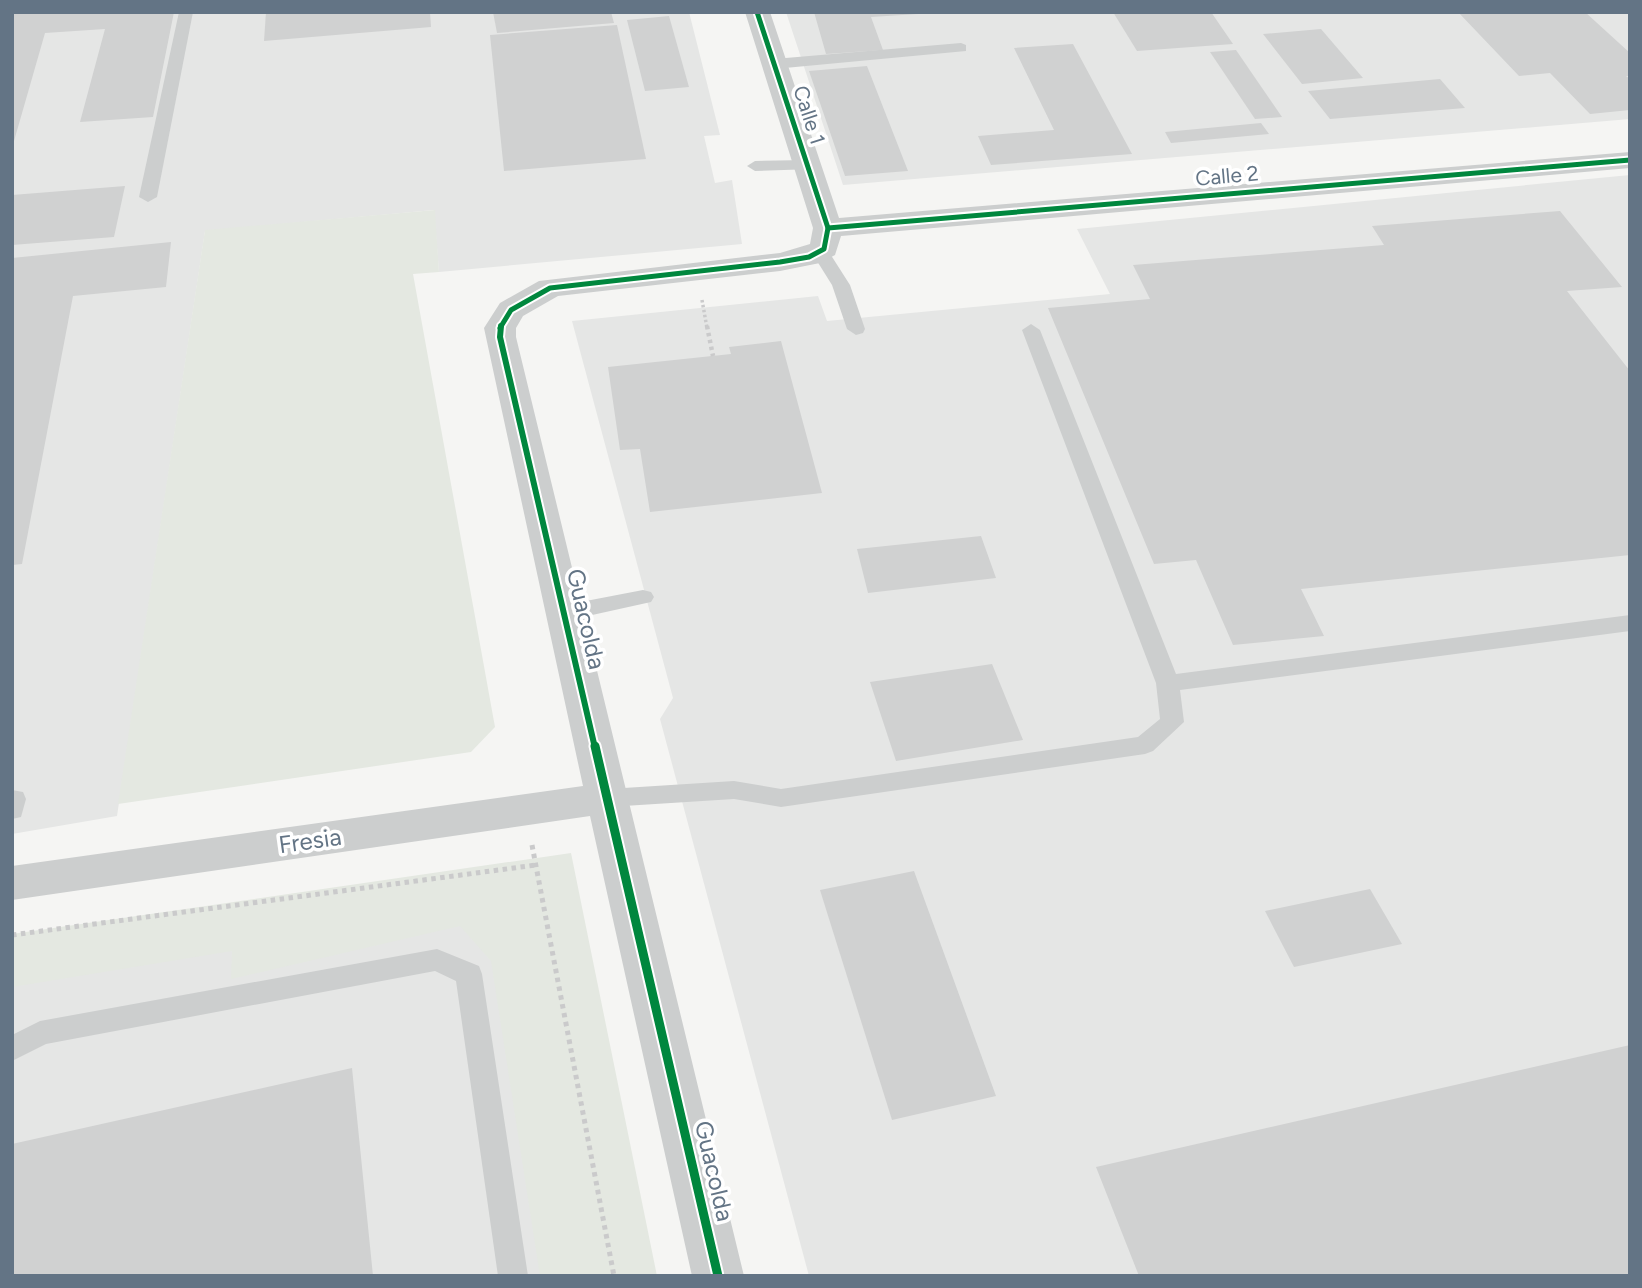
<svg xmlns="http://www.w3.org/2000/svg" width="1642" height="1288" font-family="Figtree,sans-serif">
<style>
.built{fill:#e5e6e5}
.green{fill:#e4e8e1}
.building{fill:#d0d1d1}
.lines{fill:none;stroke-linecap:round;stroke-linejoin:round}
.path-far2{stroke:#cacacb;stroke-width:3.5;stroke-dasharray:2.5 2.5;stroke-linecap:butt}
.path-far1{stroke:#cacacb;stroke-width:4.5;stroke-dasharray:3.5 3.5;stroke-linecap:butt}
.path{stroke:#cacacb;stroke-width:5;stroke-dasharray:4.5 4.5;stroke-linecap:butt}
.lane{fill:#cccece;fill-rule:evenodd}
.street{fill:#cccece;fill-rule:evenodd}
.cycleway-far2-casing{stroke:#fff;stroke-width:9}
.cycleway-far1-casing{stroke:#fff;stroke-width:10}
.cycleway-casing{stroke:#fff;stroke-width:13}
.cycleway-far2{stroke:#00873e;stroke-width:5}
.cycleway-far1{stroke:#00873e;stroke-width:6}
.cycleway{stroke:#00873e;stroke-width:9}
.labels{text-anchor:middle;stroke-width:7;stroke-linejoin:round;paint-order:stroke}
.far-street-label{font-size:21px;fill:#637485;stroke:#fff}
.street-label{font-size:24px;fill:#637485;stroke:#fff}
</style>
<rect width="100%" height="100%" fill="#f5f5f3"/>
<g class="built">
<polygon points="12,12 689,12 720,135 704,136 715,183 732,180 742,244 439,272 434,210 205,231 117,816 12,834"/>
<polygon points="786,12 1630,12 1630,119 843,185"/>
<polygon points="1630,175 1630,1276 809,1276 660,719 673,698 572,321 818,296 827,321 1110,294 1077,229"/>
<polygon points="500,875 572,1276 12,1276 12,942"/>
</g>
<g class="green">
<polygon points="435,210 439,272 413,274 495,727 471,752 118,804 205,230"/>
<polygon points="571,853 657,1276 540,1276 491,961 460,926 231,979 232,951 12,987 12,934"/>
</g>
<g class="building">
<polygon points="12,12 174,12 153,117 80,122 105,29 45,33 12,148"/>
<polygon points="266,12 430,12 431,27 264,41"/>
<polygon points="493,12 611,12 614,23 497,33"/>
<polygon points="814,12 918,12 918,14 871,17 883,50 826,54"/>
<polygon points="1113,12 1211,12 1233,44 1137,51"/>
<polygon points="1458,12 1585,12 1630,53 1630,76 1626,76 1630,79 1630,110 1590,114 1550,73 1519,76"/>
<polygon points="669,16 689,87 645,91 627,20"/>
<polygon points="617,25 646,159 504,171 490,35"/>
<polygon points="1321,29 1363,78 1302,84 1263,34"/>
<polygon points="1073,44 1132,154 991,165 978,136 1054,130 1014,48"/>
<polygon points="1236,50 1282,117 1255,119 1210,52"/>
<polygon points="867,66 908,171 845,176 809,71"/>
<polygon points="1440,79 1465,108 1330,119 1308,91"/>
<polygon points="1261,123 1269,134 1171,143 1165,132"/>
<polygon points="125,186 114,237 12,245 12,195"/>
<polygon points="1560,211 1622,287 1567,291 1630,371 1630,555 1301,589 1324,636 1233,645 1196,560 1154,564 1048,308 1150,299 1133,265 1384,245 1372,226"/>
<polygon points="171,242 166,287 73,296 22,564 12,565 12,258"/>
<polygon points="781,341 822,493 650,512 640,449 620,450 608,367 731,354 729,347"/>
<polygon points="981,536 996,578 868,593 857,549"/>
<polygon points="992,664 1023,740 896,761 870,682"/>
<polygon points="914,871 996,1096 892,1120 820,890"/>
<polygon points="1370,889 1402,944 1294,967 1265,911"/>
<polygon points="1630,1045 1630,1276 1139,1276 1096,1167"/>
<polygon points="352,1068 373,1276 12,1276 12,1144"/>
</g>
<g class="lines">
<polyline class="path-far2" points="702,300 707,328"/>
<polyline class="path-far1" points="707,326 713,356"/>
<g class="path">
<polyline points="532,845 614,1276"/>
<polyline points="12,935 536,865"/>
</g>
<g class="lane">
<polygon points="179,12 193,12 157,197 148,202 139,197"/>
<polygon points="961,43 966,45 966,51 774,69 766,64 774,59"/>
<polygon points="807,160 813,161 813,169 755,171 747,166 755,161"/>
<polygon points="821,248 827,249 850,285 865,329 863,333 856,335 847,329 832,285 812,253"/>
<polygon points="1031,324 1040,330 1176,674 1630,615 1630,631 1180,690 1184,722 1153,751 1145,754 781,807 734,799 608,807 599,805 596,798 599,791 608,789 734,781 781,789 1138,737 1160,719 1156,683 1022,330"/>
<polygon points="643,590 651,592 654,597 651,602 565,621 557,618 554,613 557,608 565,605"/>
<polygon points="12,790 23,792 26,799 21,817 12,819"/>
<polygon points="437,949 479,966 482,974 528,1276 498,1276 456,981 435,971 46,1044 12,1061 12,1035 40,1021"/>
</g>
<polygon class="street" points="745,12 770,12 839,218 1630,152 1630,168 841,236 835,255 820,263 780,271 558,296 523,316 516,328 516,337 744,1276 692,1276 590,816 12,900 12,866 583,786 484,328 500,303 539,281 780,253 810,244 813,228"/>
<g class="cycleway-far2-casing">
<g id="cycleway-far2">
<polyline points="828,228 1630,160"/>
<polyline points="500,328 511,310 550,288 780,262 809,257 824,249 828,228 757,12"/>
</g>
</g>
<g class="cycleway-far1-casing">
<polyline id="cycleway-far1" points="501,326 500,337 595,748"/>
</g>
<g class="cycleway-casing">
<polyline id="cycleway" points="595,746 718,1276"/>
</g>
<use href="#cycleway-far2" class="cycleway-far2"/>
<use href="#cycleway-far1" class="cycleway-far1"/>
<use href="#cycleway" class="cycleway"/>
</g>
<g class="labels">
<g class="far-street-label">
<text transform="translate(809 115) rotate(72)" y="7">Calle 1</text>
<text transform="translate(1227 176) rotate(-5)" y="7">Calle 2</text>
</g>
<g class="street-label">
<text transform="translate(586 619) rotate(77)" y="8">Guacolda</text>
<text transform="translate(310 841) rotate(-8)" y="8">Fresia</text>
<text transform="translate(714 1171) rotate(77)" y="8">Guacolda</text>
</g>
</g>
<rect width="1642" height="1288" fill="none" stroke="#637485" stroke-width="28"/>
</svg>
